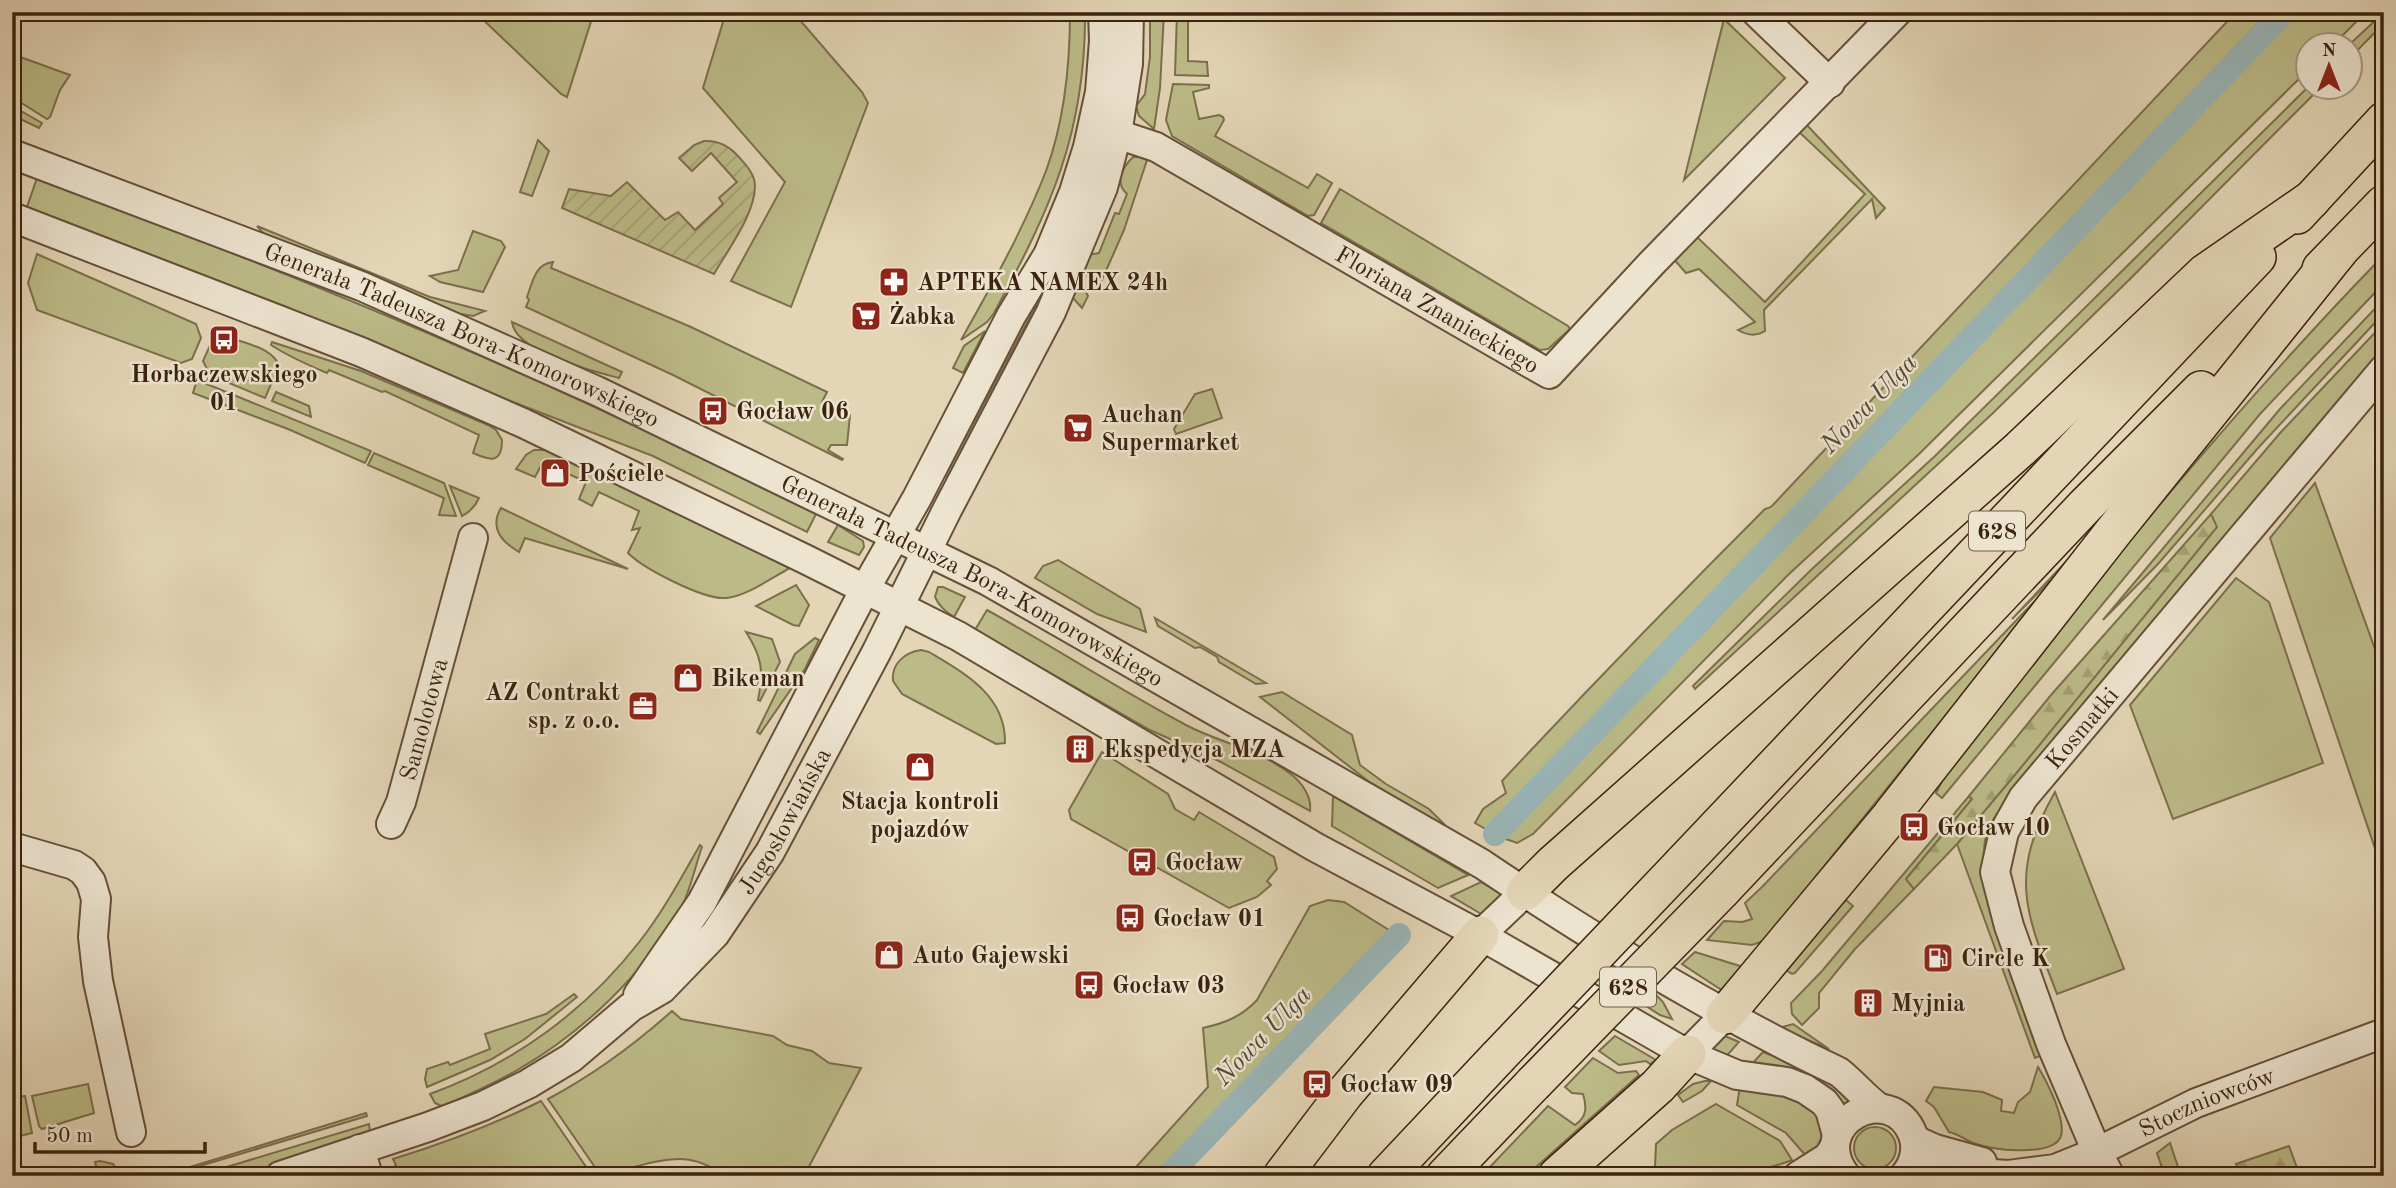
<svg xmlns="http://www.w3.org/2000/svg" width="2396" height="1188" font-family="'Old Standard TT',serif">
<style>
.green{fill:#bcbb88;stroke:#7c6f4c;stroke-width:2}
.forest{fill:url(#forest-firs);stroke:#7c6f4c;stroke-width:2}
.garden{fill:url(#garden-furrows);stroke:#7c6f4c;stroke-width:2}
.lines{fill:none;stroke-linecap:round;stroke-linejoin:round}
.canal{stroke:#99b6b8;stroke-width:24}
.minor-casing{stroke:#665039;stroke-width:32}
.major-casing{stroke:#3c230f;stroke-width:40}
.minor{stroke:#ede4d0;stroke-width:28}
.major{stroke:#e3d5b6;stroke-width:37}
.major-bridge-casing{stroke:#3c230f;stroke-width:40;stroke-linecap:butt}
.major-bridge{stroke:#e3d5b6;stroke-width:37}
.labels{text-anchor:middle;stroke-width:5;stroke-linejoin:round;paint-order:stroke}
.shield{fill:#ede4d0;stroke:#715d49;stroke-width:2}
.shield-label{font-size:23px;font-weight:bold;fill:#3c230f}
.poi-label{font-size:24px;font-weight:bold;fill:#3c230f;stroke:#ede4d0;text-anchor:start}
.street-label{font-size:24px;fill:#3c230f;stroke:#ede4d0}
.water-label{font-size:26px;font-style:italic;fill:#534839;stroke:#ede4d0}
</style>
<defs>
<pattern id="forest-firs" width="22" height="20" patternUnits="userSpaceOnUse" patternTransform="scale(1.75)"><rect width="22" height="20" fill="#bcbb88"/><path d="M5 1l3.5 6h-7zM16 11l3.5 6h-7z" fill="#a2a074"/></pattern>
<pattern id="garden-furrows" width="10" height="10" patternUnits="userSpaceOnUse" patternTransform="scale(1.75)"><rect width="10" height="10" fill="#bcbb88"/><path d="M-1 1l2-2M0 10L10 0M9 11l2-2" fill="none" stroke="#a2a074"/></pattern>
</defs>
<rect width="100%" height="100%" fill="#e3d5b6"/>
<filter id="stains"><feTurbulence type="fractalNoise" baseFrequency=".00286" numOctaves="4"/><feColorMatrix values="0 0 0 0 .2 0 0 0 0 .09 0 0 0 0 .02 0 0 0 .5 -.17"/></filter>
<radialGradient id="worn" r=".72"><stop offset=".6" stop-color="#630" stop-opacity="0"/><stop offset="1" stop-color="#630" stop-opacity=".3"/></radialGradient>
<g class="green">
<polygon points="475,12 594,12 567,97 561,94"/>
<polygon points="726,12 793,12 862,92 868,103 791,307 731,281 785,182 703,88"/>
<path d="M1070,12H1085C1086,133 1050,210 994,313L987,322L961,340C992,285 1023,230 1046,171C1064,122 1070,65 1070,12Z"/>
<polygon points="1150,12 1164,13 1160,88 1154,129 1139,116 1136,106 1145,94 1150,57"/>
<polygon points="1177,12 1188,12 1188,61 1207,62 1208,76 1175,75"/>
<path d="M2236,12H2269L1489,831L1475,823L1483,809L1506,793L1502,781C1588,689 1676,598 1765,509L1771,507Z"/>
<polygon points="2295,12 2366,12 2333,45 2308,46 2308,70 1918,455 1788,575 1533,834 1517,843 1500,837 2114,197 2171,142"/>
<polygon points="2384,12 2384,23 2351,57 2349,45"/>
<polygon points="1724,19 1785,78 1684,180"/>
<polygon points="12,54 70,75 60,90 50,117 47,119 12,97"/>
<polygon points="1173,84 1209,85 1209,88 1193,92 1199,119 1219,115 1223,117 1224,120 1215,136 1308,188 1317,174 1332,183 1314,215 1308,216 1172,136 1166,120"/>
<polygon points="2308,87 2320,88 2132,277 1992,414 1695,689 1693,686 1812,569 1935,456"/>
<polygon points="12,106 42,123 39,128 12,115"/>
<path d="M1805,123L1885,208L1876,218L1872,199L1764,310L1765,331C1755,337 1747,335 1738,330L1755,322L1699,269L1686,273L1672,257L1696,236L1765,302L1865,194L1798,131Z"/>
<polygon points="538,140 549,151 532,196 520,192"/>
<path d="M1133,157H1148L1124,230L1101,282L1092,289L1084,267L1088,255L1099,253L1115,213L1119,214L1127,194C1114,182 1122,168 1133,157Z"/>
<path d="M37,178C219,246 400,318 577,399C658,435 736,476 816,514L807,532L653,456L474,387L287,307L27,207Z"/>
<polygon points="1340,189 1568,326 1570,329 1548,349 1540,350 1321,223"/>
<polygon points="1092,201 950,479 945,476"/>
<polygon points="257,226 430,297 485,311 473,316 455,313 263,233"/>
<polygon points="473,231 501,241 505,247 483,292 440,282 430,276 458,270"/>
<polygon points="37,254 196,324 201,338 192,359 181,363 37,310 28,283"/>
<path d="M2384,255V283L2260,414L1942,798L1936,793L1955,755C2093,584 2230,413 2384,255Z"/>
<path d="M553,262L551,268L691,327L827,392L822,402L850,415L847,445H831L828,450L843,459L842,460L673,375L526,307L529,300L527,297C533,281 535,264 553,262Z"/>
<polygon points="1079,279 1088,296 1082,308 1072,297"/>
<polygon points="2384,299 2384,313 2258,448 2158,564 2103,620 2280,409"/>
<path d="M512,322L622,372L619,378C593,371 516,353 512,322Z"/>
<polygon points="2384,323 2384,352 2006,800 1993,820 1985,840 1982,871 1991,916 2042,1055 2035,1058 1957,844 2216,527 2211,514 2281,432"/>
<polygon points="985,331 963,373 953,368 964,346"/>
<path d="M237,340C252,345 274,350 279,366L265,398L205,373L207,369L203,361L212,341L233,348Z"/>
<path d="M272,342L361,371L488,425L496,430L502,440C502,465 489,460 473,453L479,435L385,391L382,392L329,370L327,373C308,365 288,356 271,345Z"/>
<polygon points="197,380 371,451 365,463 288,429 193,393"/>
<polygon points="1212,389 1222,418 1176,434 1174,429 1195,394"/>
<polygon points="276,392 309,406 311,417 272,401"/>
<path d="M534,450H545L562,458L790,568C773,577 745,597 726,598C704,600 644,569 628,553L640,528L632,530L639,511L599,492L592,506L579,499L586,482L543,462L535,477L516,469L526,455Z"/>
<polygon points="374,453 444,483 456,516 439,515 444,498 368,465"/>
<polygon points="2315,483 2384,674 2384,875 2270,538"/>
<path d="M450,486L479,498C475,507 470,512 462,516Z"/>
<path d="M501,508L628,569L525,538L519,552C502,542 489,528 501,508Z"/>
<polygon points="838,525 863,541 864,547 859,555 828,542"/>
<polygon points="2091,535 1764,941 1752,945 1707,940 1724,921 1742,922 1752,919 1745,903 1762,887 2051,584 2049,582 2012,619"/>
<polygon points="1058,560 1140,609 1146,632 1097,614 1035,578 1043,566"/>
<polygon points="2236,578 2269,602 2323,763 2173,819 2130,705"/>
<polygon points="796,585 809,605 799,626 793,625 756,606"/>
<path d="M938,587H943L965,597L954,617C945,611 939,606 935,597Z"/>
<path d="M987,610C1054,647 1118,689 1186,725C1220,743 1261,750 1292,775C1302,783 1312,797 1310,811L1219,761L1150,730L975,630Z"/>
<polygon points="1155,618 1266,683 1256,684 1219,662 1217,657 1200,647 1195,648 1158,626"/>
<path d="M746,632L772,639L780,662L760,701L758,700C764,671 762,657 746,632Z"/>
<polygon points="815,638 819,640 805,669 760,734 757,732 795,654"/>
<path d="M921,650L929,652C964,673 1006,695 1005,743L996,744L902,694L893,681C891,664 905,652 921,650Z"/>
<polygon points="1282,692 1352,735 1360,765 1386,784 1429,809 1448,828 1368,781 1260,697"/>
<polygon points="1102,752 1168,794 1175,809 1194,820 1199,812 1274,857 1277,869 1267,881 1271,885 1257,897 1229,908 1071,819 1069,810"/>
<path d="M2055,792L2124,969L2057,994C2025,911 2008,875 2055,792Z"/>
<polygon points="1333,796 1468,875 1438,888 1332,826"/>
<polygon points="1969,796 1972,799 1906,879 1914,889 1855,949 1819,993 1819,1008 1802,1025 1792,1014 1791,1003 1822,971"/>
<path d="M700,845L702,847C695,866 691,889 681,908C645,973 583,1032 519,1069C496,1083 471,1093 447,1105L441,1106L435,1103L430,1094C513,1064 586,1011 640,941C663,912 681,878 700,845Z"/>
<polygon points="1481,882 1503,894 1483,915 1451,896"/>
<path d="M1328,900L1344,902L1392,932L1159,1176H1128L1208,1087L1203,1028C1225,1023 1241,1017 1257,1000L1310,906Z"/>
<polygon points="1846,900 1853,906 1795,973 1792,974 1780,966"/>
<polygon points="1695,952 1740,966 1744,969 1723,991 1682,964"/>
<polygon points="1654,993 1663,1002 1672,1019 1660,1015 1643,1004"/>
<polygon points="574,994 577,997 525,1039 490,1060 427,1087 425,1079 427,1069 448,1062 450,1065 490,1049 485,1034 546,1014"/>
<path d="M672,1011L681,1019L773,1036L787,1045L812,1051L829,1063L861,1068L804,1176C785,1176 749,1180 733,1175C715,1171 700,1159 681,1159C653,1159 629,1170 601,1176L548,1099C593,1075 634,1045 672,1011Z"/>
<polygon points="1793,1024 1829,1049 1779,1028"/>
<polygon points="1720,1034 1739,1042 1722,1061 1702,1053"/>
<polygon points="1615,1036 1656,1060 1650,1064 1646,1061 1619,1065 1599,1051"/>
<polygon points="1763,1052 1816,1073 1855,1100 1843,1107 1749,1067"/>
<path d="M1593,1058L1618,1073L1636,1071L1639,1075L1526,1176H1485L1487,1170L1548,1106L1575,1125C1587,1117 1587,1107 1583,1094L1572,1093L1565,1087Z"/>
<path d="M2038,1067C2045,1078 2050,1089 2055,1101C2067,1133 2067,1149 2027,1150C2009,1151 1990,1149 1973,1143C1965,1140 1959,1134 1949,1132L1934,1107L1926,1101L1934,1087L1983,1092L2002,1100L2001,1111L2014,1113L2018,1102L2030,1092Z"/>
<polygon points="1705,1081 1711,1081 1702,1091 1683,1102 1678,1095 1693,1084"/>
<polygon points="88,1084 94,1113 42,1129 39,1126 32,1096"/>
<polygon points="1740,1086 1775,1089 1814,1105 1824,1132 1817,1148 1807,1157 1786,1133 1737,1105"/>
<polygon points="25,1096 32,1133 12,1138 12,1098"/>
<path d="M541,1101L591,1174L590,1176H386L396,1165L393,1159C445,1143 493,1125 541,1101Z"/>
<path d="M1716,1104L1780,1141L1792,1160C1736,1182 1685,1176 1626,1176L1630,1168L1652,1169L1655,1167L1656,1144L1672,1130Z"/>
<polygon points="366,1113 367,1116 167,1176 167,1174"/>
<polygon points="369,1124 370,1132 244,1176 197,1176"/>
<circle cx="1875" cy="1148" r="21"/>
<polygon points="2170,1143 2181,1176 2165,1176 2157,1153"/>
<polygon points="100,1161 113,1164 122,1176 76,1176 97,1169 95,1162"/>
</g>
<g class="forest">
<polygon points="2211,514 2217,527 2019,770 1957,844 1914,889 1906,879 1972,799 1969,796 2051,695"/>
<polygon points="2289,1146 2300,1176 2240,1176 2236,1164"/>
</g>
<path class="garden" d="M704,141C718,140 729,146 738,156C744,163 751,169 754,179C761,206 727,251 714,274L562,208L569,189L611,196L627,182L665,220L678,212L695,230L723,204L719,198L737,182L711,153L692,171L679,158L694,145Z"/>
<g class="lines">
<g class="canal">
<polyline points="1495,834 2284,12"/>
<polyline points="1168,1176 1399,935"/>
</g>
<g class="minor-casing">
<g id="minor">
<polyline points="1756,12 1830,83"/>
<path id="s1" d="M1117,134L1156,147L1549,374L1651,264L1897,12"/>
<path id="s2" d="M12,154L361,286L597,391L988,581L1482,864C1595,940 1715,1013 1839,1072C1853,1083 1864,1097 1879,1108"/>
<polyline points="12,217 361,352 523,423 807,560 958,636 1315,847 1480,935 1687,1054 1737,1075 1787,1082 1805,1089 1824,1102 1830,1110 1837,1135"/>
<path id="s3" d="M391,824L401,802L473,538"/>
<polyline points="12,847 74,865 83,871 91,882 96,899 93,937 98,981 131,1132"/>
<polyline points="1480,935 1525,892"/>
<polyline points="638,995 702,902 865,589 917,498 1011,316 1048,255 1074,192 1088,147 1100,92 1104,41 1103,12"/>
<polyline points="1687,1054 1725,1015"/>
<polyline points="1915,1140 1935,1149 1982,1162"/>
<polyline points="360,1149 368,1176"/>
<path id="s4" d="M1907,1173L1932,1170L2008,1175L2055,1169L2097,1152L2196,1103L2384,1033"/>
<path id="s5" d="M280,1176L428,1127L483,1106L528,1084L571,1058L631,1007L662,989L715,934L770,852L877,651L947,510L1051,312L1103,187L1117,134L1128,64L1129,12"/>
<polyline points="1798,1176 1828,1157 1835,1146"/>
<path d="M1846,1176C1805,1123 1891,1078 1913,1135C1918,1149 1914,1165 1904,1176"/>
<path id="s6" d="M2110,1176L2097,1152L2051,1044L2009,926L1995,872L2004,832L2023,798L2384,369"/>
</g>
</g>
<g class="major-casing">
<g id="major">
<polyline points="2297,215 2384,121"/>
<polyline points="2321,269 2384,204"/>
<polyline points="1682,864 2257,257"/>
<polyline points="1722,890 2085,506 2201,390"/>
<polyline points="1525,892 1553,864 2020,449 2205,273 2312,199"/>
<polyline points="1725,1015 1890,817 2114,531 2339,251"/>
<polyline points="1282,1176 1345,1093 1480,935"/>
<polyline points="1386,1176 1498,1057"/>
<polyline points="1445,1176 1533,1084"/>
<polyline points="1557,1176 1658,1086 1687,1054"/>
</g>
</g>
<use href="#minor" class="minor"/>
<use href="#major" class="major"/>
<g class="major-bridge-casing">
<g id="major-bridge">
<polyline points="1498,1057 1682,864"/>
<polyline points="1533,1084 1722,890"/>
</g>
</g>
<use href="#major-bridge" class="major-bridge"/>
</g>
<defs>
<g id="pharmacy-square" transform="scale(1.575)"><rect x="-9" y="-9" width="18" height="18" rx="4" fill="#8f2418" stroke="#ede4d0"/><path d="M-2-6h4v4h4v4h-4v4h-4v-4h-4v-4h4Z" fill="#fff"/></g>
<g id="supermarket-square" transform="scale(1.575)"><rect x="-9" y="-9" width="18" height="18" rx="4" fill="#8f2418" stroke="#ede4d0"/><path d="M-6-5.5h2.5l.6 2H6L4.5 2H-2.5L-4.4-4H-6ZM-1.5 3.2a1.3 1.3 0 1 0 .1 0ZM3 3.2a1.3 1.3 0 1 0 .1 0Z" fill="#fff"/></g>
<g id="bus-square" transform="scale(1.575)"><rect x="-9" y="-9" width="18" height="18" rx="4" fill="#8f2418" stroke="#ede4d0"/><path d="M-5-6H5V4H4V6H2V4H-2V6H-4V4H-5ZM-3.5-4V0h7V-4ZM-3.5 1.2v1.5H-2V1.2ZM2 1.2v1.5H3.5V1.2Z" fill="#fff"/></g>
<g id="shop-square" transform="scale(1.575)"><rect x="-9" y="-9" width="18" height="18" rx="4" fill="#8f2418" stroke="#ede4d0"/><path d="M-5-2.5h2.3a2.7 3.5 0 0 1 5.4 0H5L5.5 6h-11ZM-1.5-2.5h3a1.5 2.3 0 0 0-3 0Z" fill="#fff"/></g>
<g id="office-square" transform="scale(1.575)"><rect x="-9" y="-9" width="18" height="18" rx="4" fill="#8f2418" stroke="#ede4d0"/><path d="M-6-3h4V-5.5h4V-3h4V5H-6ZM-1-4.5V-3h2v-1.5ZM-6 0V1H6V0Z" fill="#fff"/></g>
<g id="building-square" transform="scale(1.575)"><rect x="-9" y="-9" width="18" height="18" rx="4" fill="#8f2418" stroke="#ede4d0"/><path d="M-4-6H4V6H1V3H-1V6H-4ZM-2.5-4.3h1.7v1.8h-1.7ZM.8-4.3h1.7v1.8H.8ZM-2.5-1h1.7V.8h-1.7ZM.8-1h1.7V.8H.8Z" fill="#fff"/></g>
<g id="fuel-square" transform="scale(1.575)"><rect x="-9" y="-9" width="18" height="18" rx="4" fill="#8f2418" stroke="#ede4d0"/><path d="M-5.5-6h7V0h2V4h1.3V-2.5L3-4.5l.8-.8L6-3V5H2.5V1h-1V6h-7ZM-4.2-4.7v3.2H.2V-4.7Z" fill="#fff"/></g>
</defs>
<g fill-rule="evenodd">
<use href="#pharmacy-square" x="894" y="282"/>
<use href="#supermarket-square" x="866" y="316"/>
<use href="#bus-square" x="224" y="340"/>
<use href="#bus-square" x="713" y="411"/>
<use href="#supermarket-square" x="1078" y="428"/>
<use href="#shop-square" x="555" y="473"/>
<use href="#shop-square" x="688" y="678"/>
<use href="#office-square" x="643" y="706"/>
<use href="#building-square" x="1080" y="749"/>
<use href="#shop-square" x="920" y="767"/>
<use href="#bus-square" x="1914" y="827"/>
<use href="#bus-square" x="1142" y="862"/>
<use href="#bus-square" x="1130" y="918"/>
<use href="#shop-square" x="889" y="955"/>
<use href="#fuel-square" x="1938" y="958"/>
<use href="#bus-square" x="1089" y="985"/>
<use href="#building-square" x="1868" y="1003"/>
<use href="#bus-square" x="1317" y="1084"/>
</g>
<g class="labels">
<g class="shield">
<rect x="1969" y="511.5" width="56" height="39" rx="5"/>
<rect x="1600" y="967.5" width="56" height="39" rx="5"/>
</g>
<g class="shield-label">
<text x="1997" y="539">628</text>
<text x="1628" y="995">628</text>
</g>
<g class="poi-label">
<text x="917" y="290">APTEKA NAMEX 24h</text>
<text x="889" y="324">Żabka</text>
<text x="224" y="382" text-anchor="middle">Horbaczewskiego<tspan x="224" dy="28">01</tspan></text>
<text x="736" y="419">Gocław 06</text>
<text x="1101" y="422">Auchan<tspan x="1101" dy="28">Supermarket</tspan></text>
<text x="578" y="481">Pościele</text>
<text x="711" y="686">Bikeman</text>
<text x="620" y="700" text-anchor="end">AZ Contrakt<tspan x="620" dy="28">sp. z o.o.</tspan></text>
<text x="1103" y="757">Ekspedycja MZA</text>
<text x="920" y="809" text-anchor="middle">Stacja kontroli<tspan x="920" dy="28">pojazdów</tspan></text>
<text x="1937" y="835">Gocław 10</text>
<text x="1165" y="870">Gocław</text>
<text x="1153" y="926">Gocław 01</text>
<text x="912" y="963">Auto Gajewski</text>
<text x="1961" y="966">Circle K</text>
<text x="1112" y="993">Gocław 03</text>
<text x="1891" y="1011">Myjnia</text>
<text x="1340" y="1092">Gocław 09</text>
</g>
<g class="street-label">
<text dy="8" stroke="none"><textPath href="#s1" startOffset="366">Floriana Znanieckiego</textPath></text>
<text dy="8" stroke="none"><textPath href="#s2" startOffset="485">Generała Tadeusza Bora-Komorowskiego</textPath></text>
<text dy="8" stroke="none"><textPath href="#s2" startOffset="1052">Generała Tadeusza Bora-Komorowskiego</textPath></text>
<text dy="8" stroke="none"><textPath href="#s3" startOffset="110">Samolotowa</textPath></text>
<text dy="8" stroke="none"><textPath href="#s6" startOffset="497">Kosmatki</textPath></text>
<text dy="8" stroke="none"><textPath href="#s5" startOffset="639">Jugosłowiańska</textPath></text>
<text dy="8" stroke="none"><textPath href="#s4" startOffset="315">Stoczniowców</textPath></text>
</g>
<g class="water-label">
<text transform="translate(1868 403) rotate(-46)" y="9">Nowa Ulga</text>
<text transform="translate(1262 1035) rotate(-46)" y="9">Nowa Ulga</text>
</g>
</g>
<rect width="2396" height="1188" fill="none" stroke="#e3d5b6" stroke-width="42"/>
<rect x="14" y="14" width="2368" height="1160" fill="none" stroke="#3c230f" stroke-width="3.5"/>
<rect x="21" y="21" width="2354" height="1146" fill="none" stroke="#3c230f" stroke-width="2"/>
<g transform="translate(2329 66)"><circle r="33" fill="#ede4d0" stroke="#a69783" stroke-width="2"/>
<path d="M0-5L12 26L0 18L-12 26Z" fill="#8f2418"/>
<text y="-10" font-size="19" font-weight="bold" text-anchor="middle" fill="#3c230f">N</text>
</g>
<path d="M35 1142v10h170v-10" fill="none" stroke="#3c230f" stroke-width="3.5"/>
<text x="46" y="1142" font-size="21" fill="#3c230f" stroke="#ede4d0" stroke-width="5" paint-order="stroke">50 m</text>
<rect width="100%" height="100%" filter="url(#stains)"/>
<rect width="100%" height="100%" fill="url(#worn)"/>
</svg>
